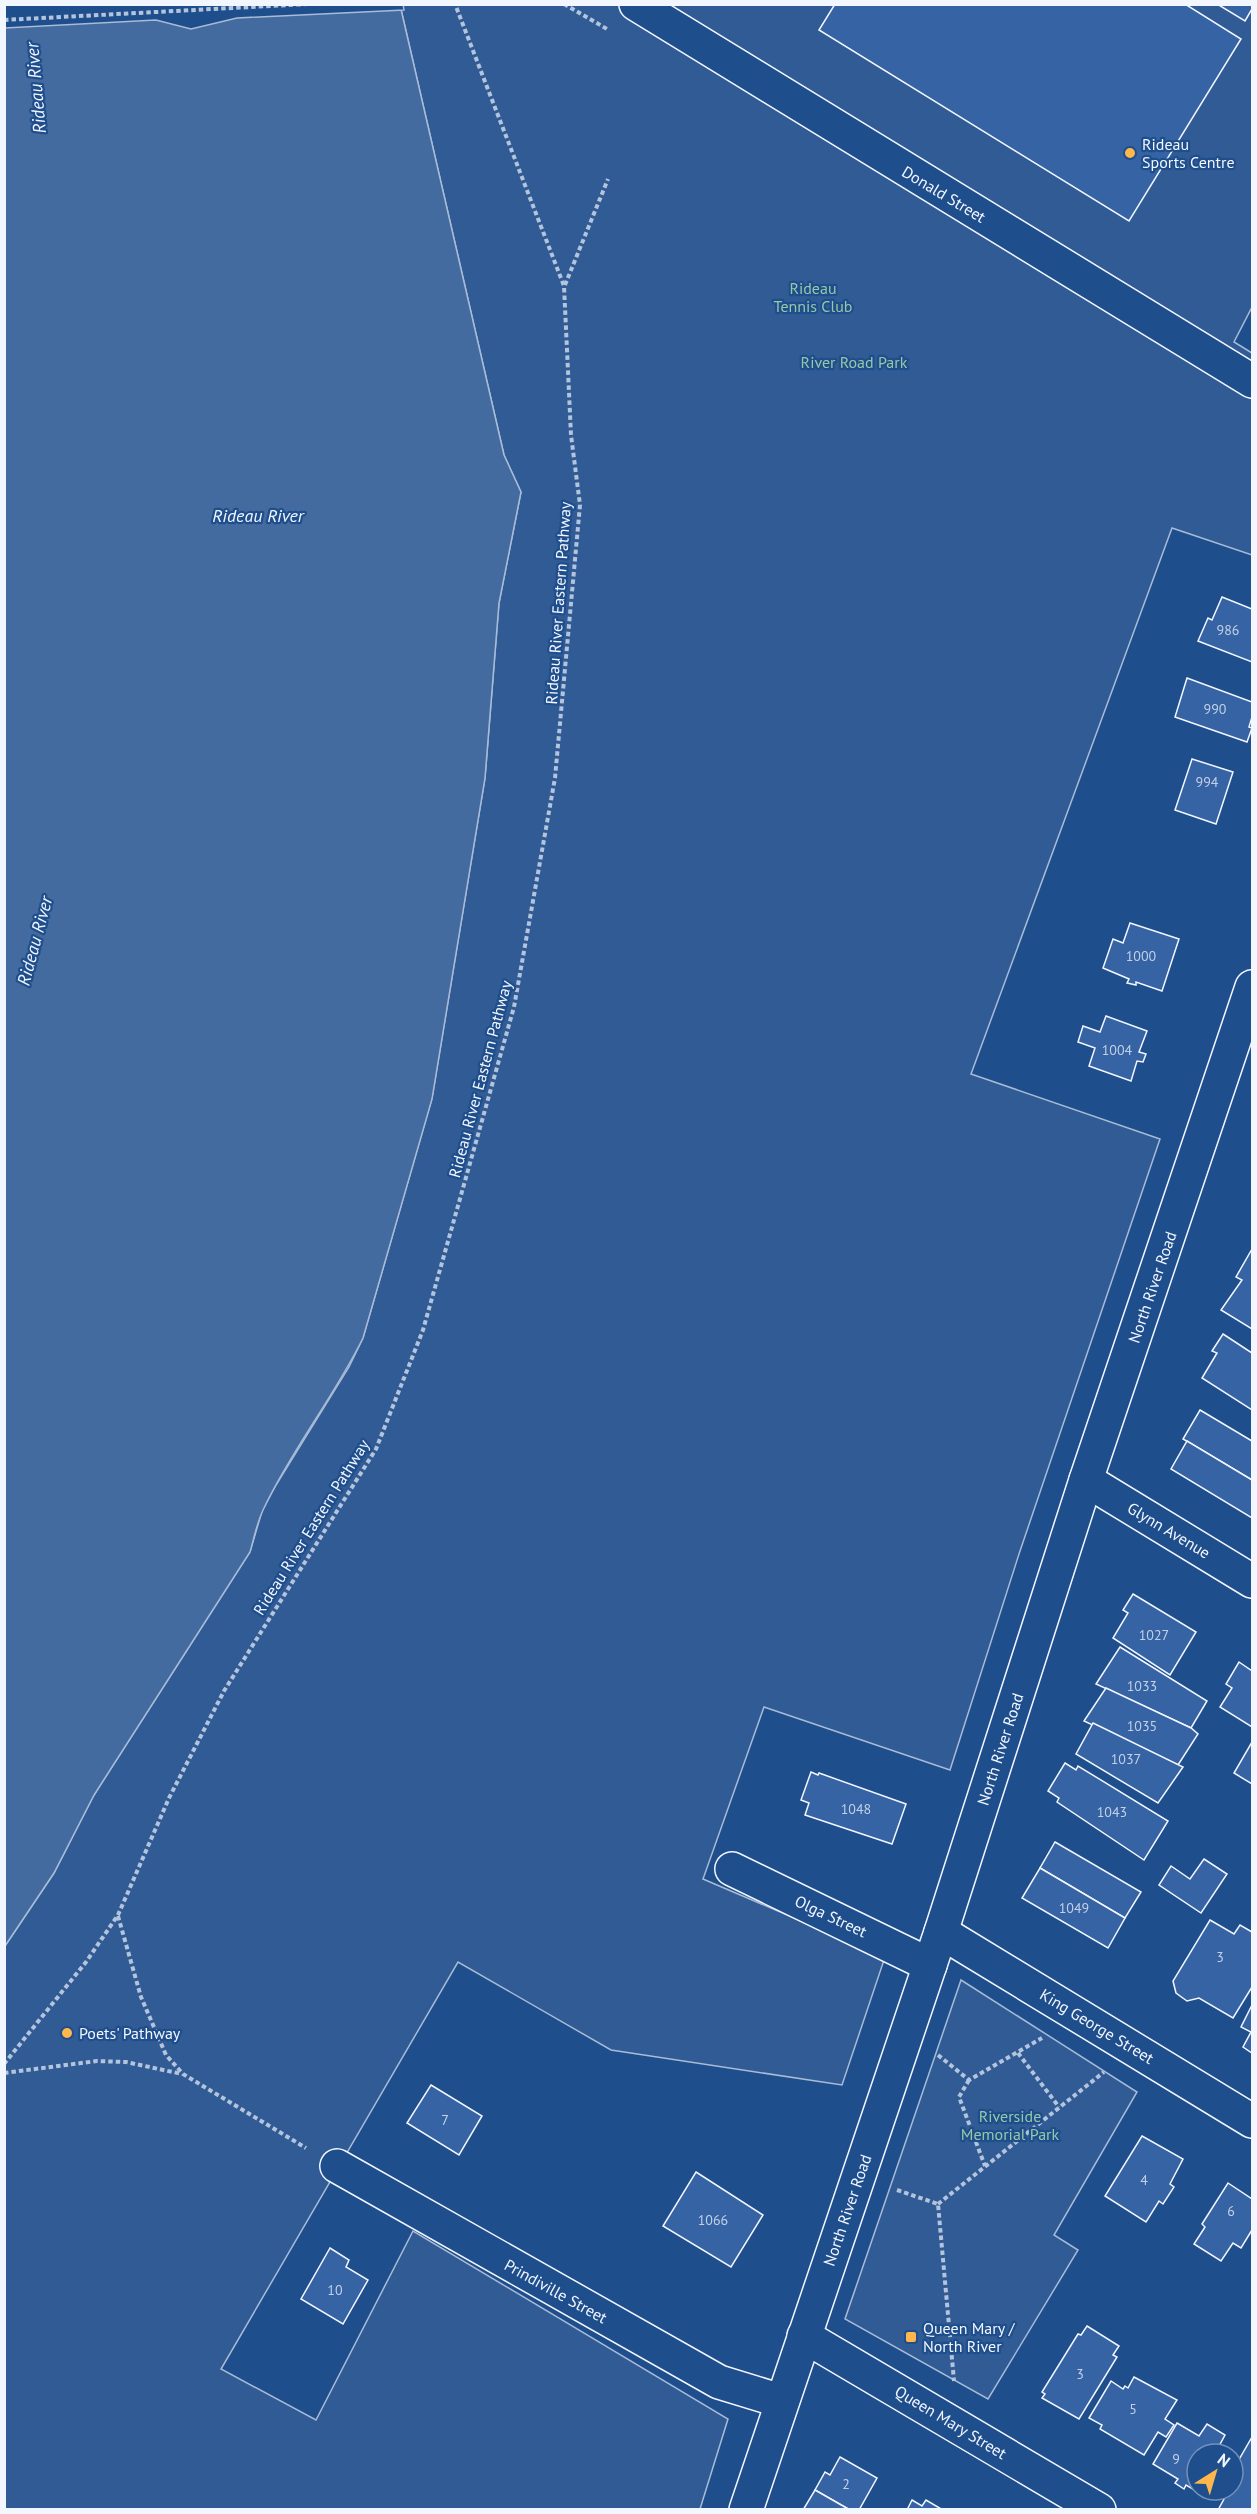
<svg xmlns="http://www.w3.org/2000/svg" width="1257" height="2514" font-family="'PT Sans',sans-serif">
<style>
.built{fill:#305b95;stroke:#a8bbd7;stroke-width:1.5}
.water{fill:#446ba0;stroke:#a8bbd7;stroke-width:1.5}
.pier{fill:#1f4e8c;stroke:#a8bbd7;stroke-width:1.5}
.building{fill:#3563a3;stroke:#f2f6ff;stroke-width:1.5}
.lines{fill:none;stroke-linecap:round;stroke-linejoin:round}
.minor-casing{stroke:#f2f6ff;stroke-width:36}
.path{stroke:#b3c4dc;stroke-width:4;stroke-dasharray:4.5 3;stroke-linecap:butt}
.minor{stroke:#1f4e8c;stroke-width:33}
.poi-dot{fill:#ffb74d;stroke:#1f4e8c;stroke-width:2}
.labels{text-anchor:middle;stroke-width:4.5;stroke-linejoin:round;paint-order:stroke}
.number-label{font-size:14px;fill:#c3d1e8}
.poi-label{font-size:16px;fill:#f2f6ff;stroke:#1f4e8c;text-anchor:start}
.street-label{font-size:16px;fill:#f2f6ff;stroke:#1f4e8c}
.park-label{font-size:16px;fill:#97c8a6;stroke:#1f4e8c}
.water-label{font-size:18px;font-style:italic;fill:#f2f6ff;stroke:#1f4e8c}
</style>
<rect width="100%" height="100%" fill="#1f4e8c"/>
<g class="built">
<polygon points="400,5 1252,5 1252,307 1234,342 1252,353 1252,555 1172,528 971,1074 1160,1139 1019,1554 950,1770 764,1707 703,1879 885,1957 842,2085 611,2050 458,1962 221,2369 316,2420 413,2231 728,2419 700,2509 5,2510 5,1946 54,1873 94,1795 250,1552 262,1511 276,1485 349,1367 363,1338 432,1098 485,778 499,603 521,492 504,455"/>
<polygon points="961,1980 1137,2092 1054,2235 1078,2250 988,2399 845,2319"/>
</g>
<path class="water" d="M5,5H400L504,455L521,492L499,603L485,778L432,1099L363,1338C334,1397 292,1449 264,1508C257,1522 254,1538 250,1552L94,1795L54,1873L5,1946Z"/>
<polygon class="pier" points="5,4 403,4 404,10 237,18 191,29 156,20 5,28"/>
<g class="building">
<polygon points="835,4 1185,4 1241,39 1129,221 819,30"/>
<polygon points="1217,4 1252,4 1252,9 1245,21"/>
<polygon points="1222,597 1252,609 1252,662 1198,641 1208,618 1212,620"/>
<polygon points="1187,678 1252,702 1252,717 1249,727 1252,728 1247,742 1175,717"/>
<polygon points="1192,759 1233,772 1216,824 1175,810"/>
<polygon points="1130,923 1179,939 1162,991 1136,982 1136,985 1127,983 1129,979 1103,968 1113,939 1123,943"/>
<polygon points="1106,1016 1147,1031 1139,1052 1146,1054 1143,1062 1137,1061 1131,1081 1089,1066 1095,1048 1078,1042 1083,1026 1100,1032"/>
<polygon points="1252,1249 1252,1329 1221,1310 1242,1280 1236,1277"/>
<polygon points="1223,1334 1252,1353 1252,1410 1202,1378 1217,1353 1212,1351"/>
<polygon points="1200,1410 1252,1441 1252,1480 1183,1439"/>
<polygon points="1187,1441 1252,1480 1252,1518 1171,1469"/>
<polygon points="1133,1594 1196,1632 1170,1675 1113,1638 1128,1613 1123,1610"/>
<polygon points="1120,1647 1207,1701 1191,1728 1096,1684"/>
<polygon points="1239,1662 1252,1671 1252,1727 1220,1707 1232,1688 1226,1684"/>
<polygon points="1106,1688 1191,1728 1198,1734 1178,1765 1084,1721"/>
<polygon points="1093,1723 1183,1767 1158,1803 1076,1754"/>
<polygon points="1252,1742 1252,1784 1234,1773"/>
<polygon points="1065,1763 1076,1770 1078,1766 1168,1821 1144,1860 1057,1802 1059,1798 1048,1791"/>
<polygon points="811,1772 818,1775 819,1773 906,1804 892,1844 805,1815 809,1803 801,1800"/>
<polygon points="1055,1842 1141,1892 1125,1918 1040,1868"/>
<polygon points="1204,1859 1227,1874 1201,1913 1159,1885 1171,1866 1190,1879"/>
<polygon points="1040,1868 1125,1918 1108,1948 1022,1898"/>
<polygon points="1210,1920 1234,1934 1240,1925 1252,1932 1252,1987 1233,2018 1199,1998 1187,2001 1176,1993 1173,1981"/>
<polygon points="1252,2005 1252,2053 1243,2047 1251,2032 1241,2027"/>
<polygon points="431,2085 482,2116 459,2155 407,2123"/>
<polygon points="1142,2136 1183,2159 1170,2184 1174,2187 1163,2204 1159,2201 1146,2222 1105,2196"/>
<polygon points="696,2172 763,2215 731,2267 663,2226"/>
<polygon points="1228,2183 1252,2199 1252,2230 1241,2248 1233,2243 1221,2261 1194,2244 1205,2227 1202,2224"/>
<polygon points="330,2248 349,2260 346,2267 368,2280 343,2324 301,2299"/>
<polygon points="1087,2326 1119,2346 1113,2355 1117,2357 1079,2419 1042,2398 1045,2394 1042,2392 1078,2334 1081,2335"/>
<polygon points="1134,2377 1177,2400 1165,2419 1174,2425 1166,2437 1158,2432 1144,2455 1100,2429 1102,2425 1089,2418 1111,2381 1123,2389 1125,2386 1128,2388"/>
<polygon points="1177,2423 1199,2436 1207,2424 1225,2435 1218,2448 1223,2451 1221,2454 1197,2454 1198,2492 1186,2485 1184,2489 1175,2483 1178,2479 1153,2464"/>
<polygon points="1252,2437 1252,2510 1218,2510 1229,2490 1233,2490 1237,2477 1233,2475 1233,2470"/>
<polygon points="840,2457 877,2478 859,2510 850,2510 815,2490 825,2472 830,2475"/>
<polygon points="815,2490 850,2510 803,2510"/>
<polygon points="912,2500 922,2506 926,2500 943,2510 907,2510"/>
</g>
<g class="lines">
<g class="minor-casing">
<g id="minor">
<polyline points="636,4 1252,381"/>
<polyline points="1086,1480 1252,1581"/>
<polyline points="732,1869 930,1965"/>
<polyline points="941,1932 1252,2121"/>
<polyline points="337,2166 719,2382 781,2401"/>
<polyline points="804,2336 1099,2510"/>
<polyline points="746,2510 941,1932 1086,1480 1252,987"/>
</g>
</g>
<g class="path">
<polyline points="564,4 607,29"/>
<polyline points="4,20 308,4"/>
<polyline points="565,285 608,179"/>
<polyline points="118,1916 141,1997 166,2055 183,2074 306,2148"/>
<polyline points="1018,2053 1059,2107"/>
<polyline points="938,2055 969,2080 1042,2038"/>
<polyline points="4,2064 86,1962 118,1915 169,1798 224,1691 376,1449 423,1330 514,1007 555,778 580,505 571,435 564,286 455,4"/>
<polyline points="4,2073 97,2061 126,2062 182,2074"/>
<polyline points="969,2080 959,2097 985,2166"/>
<polyline points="897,2190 938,2204 954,2381"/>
<polyline points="938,2204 1104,2072"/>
</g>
<use href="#minor" class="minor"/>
</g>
<g class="poi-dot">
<circle cx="1130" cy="153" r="6"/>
<circle cx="67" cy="2033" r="6"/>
<rect x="905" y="2331" width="12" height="12" rx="3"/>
</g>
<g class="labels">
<g class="number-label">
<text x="1228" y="635">986</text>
<text x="1215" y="714">990</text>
<text x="1207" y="787">994</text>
<text x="1141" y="961">1000</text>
<text x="1117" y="1055">1004</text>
<text x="1154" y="1640">1027</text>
<text x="1142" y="1691">1033</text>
<text x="1142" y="1731">1035</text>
<text x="1126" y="1764">1037</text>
<text x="856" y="1814">1048</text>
<text x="1112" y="1817">1043</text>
<text x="1074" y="1913">1049</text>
<text x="1220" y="1962">3</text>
<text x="445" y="2125">7</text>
<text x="1144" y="2185">4</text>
<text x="1231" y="2216">6</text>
<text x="713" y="2225">1066</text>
<text x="335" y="2295">10</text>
<text x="1080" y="2379">3</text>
<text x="1133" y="2414">5</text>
<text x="1176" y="2464">9</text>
<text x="846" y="2489">2</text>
</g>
<g class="poi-label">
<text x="1142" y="150">Rideau<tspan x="1142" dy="18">Sports Centre</tspan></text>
<text x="79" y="2039">Poets' Pathway</text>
<text x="923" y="2334">Queen Mary /<tspan x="923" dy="18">North River</tspan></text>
</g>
<g class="street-label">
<text transform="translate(944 194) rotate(31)" y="6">Donald Street</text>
<text transform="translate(558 603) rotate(-86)" y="6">Rideau River Eastern Pathway</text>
<text transform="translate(480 1079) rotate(-75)" y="6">Rideau River Eastern Pathway</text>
<text transform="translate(1152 1287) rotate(-71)" y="6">North River Road</text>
<text transform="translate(311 1527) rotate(-58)" y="6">Rideau River Eastern Pathway</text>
<text transform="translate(1169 1530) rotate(31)" y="6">Glynn Avenue</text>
<text transform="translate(1000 1749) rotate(-72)" y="6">North River Road</text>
<text transform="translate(831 1916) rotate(25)" y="6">Olga Street</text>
<text transform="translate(1097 2026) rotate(31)" y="6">King George Street</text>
<text transform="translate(847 2210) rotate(-71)" y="6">North River Road</text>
<text transform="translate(556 2291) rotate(29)" y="6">Prindiville Street</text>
<text transform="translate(951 2422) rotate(31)" y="6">Queen Mary Street</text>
</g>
<g class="park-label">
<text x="813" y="294">Rideau<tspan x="813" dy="18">Tennis Club</tspan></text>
<text x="854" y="368">River Road Park</text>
<text x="1010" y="2122">Riverside<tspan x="1010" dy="18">Memorial Park</tspan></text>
</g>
<g class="water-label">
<text transform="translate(36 88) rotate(-95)" y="6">Rideau River</text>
<text x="258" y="522">Rideau River</text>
<text transform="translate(35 941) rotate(-75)" y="6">Rideau River</text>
</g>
</g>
<rect width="1257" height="2514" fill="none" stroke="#f2f6ff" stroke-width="12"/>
<g transform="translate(1215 2472) rotate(37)"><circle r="28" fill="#1f4e8c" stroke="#7391ba" stroke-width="1.5"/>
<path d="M0-4.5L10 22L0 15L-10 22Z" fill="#ffb74d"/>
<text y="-9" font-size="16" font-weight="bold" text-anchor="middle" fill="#f2f6ff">N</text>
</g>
</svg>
